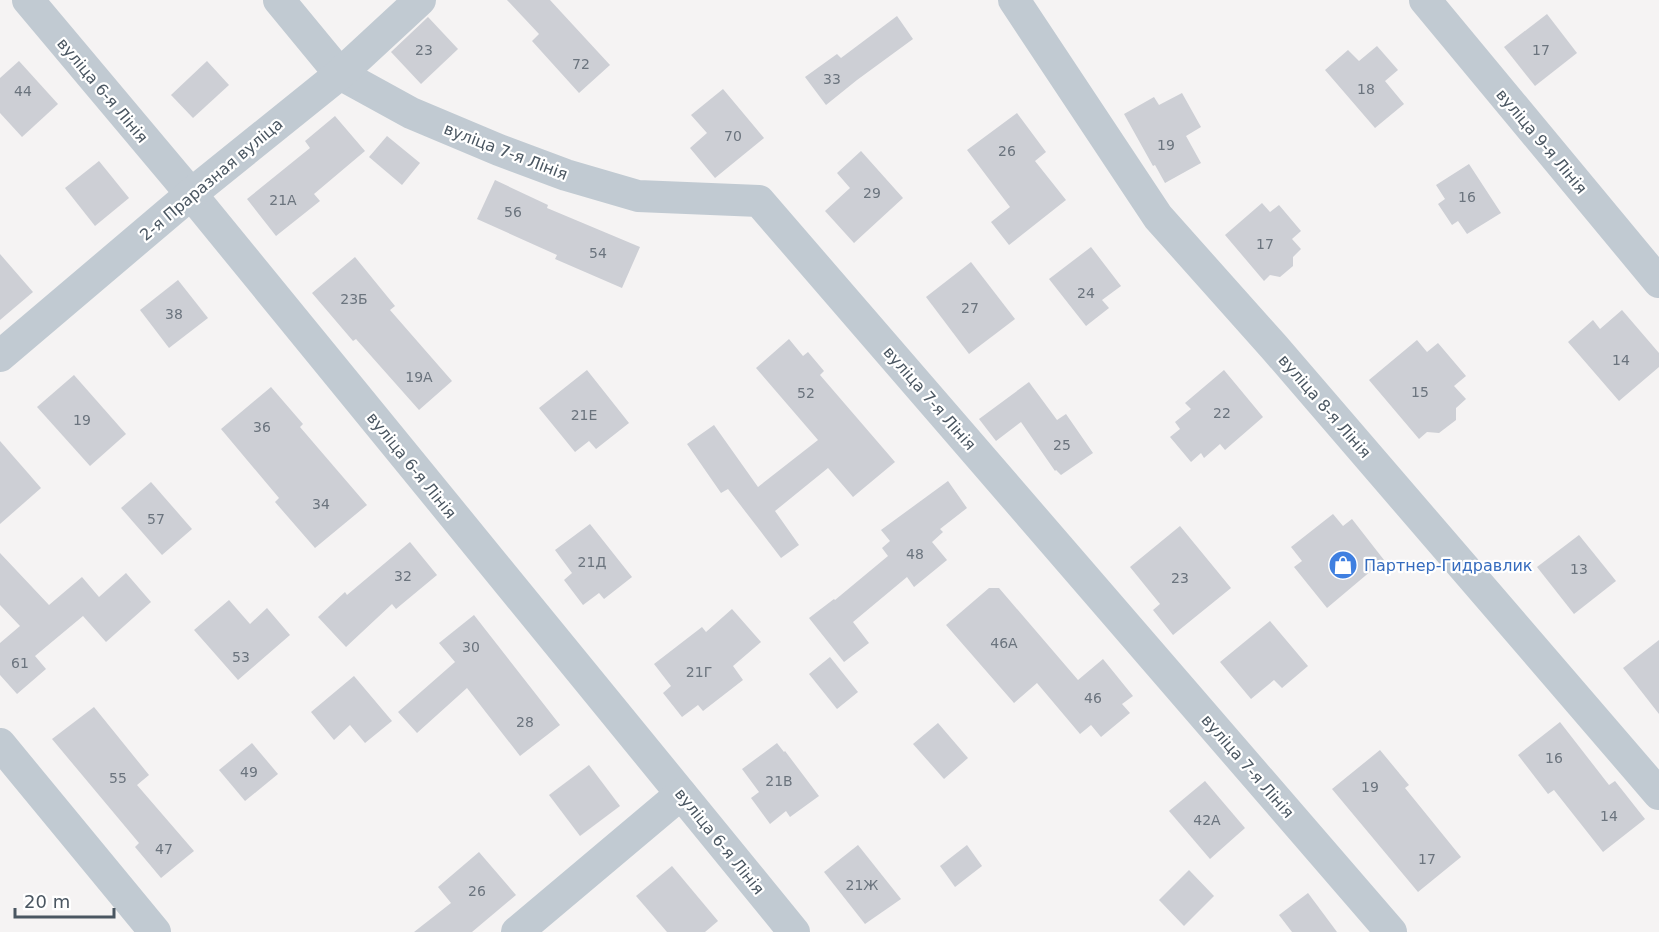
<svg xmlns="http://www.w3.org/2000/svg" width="1659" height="932" font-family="'DejaVu Sans',sans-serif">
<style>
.building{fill:#cdcfd5}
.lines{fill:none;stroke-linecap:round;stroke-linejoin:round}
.minor{stroke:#c1cad2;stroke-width:32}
.labels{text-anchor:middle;stroke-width:4.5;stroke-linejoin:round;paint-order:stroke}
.number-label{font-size:14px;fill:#6b747e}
.street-label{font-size:16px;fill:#4a5661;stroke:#fff}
.shop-label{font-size:16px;fill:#366cbe;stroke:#fff;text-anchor:start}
</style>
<rect width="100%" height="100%" fill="#f5f3f3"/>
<g class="building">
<polygon points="507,0 550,0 610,65 579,93 532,41 539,34"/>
<polygon points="1547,14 1577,53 1535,86 1504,47"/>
<polygon points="897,16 913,39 857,80 826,105 805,77 837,54 841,58"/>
<polygon points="428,17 458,49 421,84 391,52"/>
<polygon points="1377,46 1398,70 1385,81 1404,104 1375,128 1325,70 1348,50 1359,61"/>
<polygon points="19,61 58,104 22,137 0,113 0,78"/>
<polygon points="207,61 229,85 193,118 171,95"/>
<polygon points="723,89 764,138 715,178 690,148 707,133 691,115"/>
<polygon points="1182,93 1201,127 1186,136 1201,163 1165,183 1155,165 1153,166 1124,114 1154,97 1159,105"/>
<polygon points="1017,113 1046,152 1035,161 1066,200 1009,245 991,222 1010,207 967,150"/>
<polygon points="335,116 365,151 314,194 320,201 276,236 247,199 310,148 305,141"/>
<polygon points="387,136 420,163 402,185 369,157"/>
<polygon points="861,151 903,198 854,243 825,211 850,188 837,173"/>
<polygon points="99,161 129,198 95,226 65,188"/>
<polygon points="1469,164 1501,213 1467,234 1458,221 1452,225 1438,204 1445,199 1436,185"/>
<polygon points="495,180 548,205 547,208 640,247 622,288 555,259 557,255 477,219"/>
<polygon points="1262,203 1270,212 1279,205 1301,231 1292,239 1301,249 1293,257 1293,266 1280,277 1270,275 1264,281 1225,235"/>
<polygon points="1091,247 1121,286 1102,300 1109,308 1086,326 1049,279"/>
<polygon points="0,254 33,292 0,320"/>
<polygon points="355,257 395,306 390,310 452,381 419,410 356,339 353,341 312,293"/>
<polygon points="971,262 1015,319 969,354 926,297"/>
<polygon points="178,280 208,318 169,348 140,310"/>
<polygon points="1622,310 1659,353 1659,367 1619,401 1568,342 1593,320 1600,329"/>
<polygon points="789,339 803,356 808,352 824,371 820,375 895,462 853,497 828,468 775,511 799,545 781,558 728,489 721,493 687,444 714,425 758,487 818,440 756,368"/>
<polygon points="1417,340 1427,352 1438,343 1466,376 1454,386 1466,399 1456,408 1456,420 1439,433 1427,432 1419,439 1369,380"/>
<polygon points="587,370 629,423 596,449 589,441 575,452 539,408"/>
<polygon points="1224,370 1263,417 1225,450 1220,444 1204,458 1201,453 1191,462 1170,437 1180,429 1175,422 1191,409 1185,403"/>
<polygon points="74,375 126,434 90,466 37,407"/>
<polygon points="1029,382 1057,420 1066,414 1093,453 1061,475 1056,470 1055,471 1021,422 996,441 979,419"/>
<polygon points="271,387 303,424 300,427 367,505 315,548 275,502 279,498 221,429"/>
<polygon points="0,441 41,488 0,524"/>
<polygon points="948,481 967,508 940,529 943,532 932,542 947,560 914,587 907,577 853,622 869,643 844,662 809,618 834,599 835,600 888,556 882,548 890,541 881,530"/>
<polygon points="151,482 192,529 162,555 121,508"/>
<polygon points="1333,514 1343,526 1352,519 1384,560 1327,608 1294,567 1302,561 1291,547"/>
<polygon points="590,524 632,577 604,599 599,593 583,605 564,580 572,573 555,550"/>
<polygon points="1180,526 1231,588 1173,635 1153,610 1160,604 1130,567"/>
<polygon points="1579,535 1616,581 1574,614 1537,567"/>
<polygon points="410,542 437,575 396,609 392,604 346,647 318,617 345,592 347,595"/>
<polygon points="0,553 49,605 82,577 99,597 126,573 151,602 106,642 83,616 35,656 46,669 17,694 0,675 0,643 20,626 0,605"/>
<polygon points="989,588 999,588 1078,680 1103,659 1133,696 1122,704 1130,713 1101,737 1091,725 1080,734 1037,683 1014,703 946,625"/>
<polygon points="229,600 250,624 267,608 290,635 238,680 194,630"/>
<polygon points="732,609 761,642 733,666 743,680 703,711 698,705 682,717 663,693 671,686 654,664 702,627 706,632"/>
<polygon points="474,615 560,725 520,756 467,688 417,733 398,712 455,662 439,643"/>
<polygon points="1270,621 1308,666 1282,688 1274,680 1251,699 1220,662"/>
<polygon points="1659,640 1659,714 1623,668"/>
<polygon points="830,657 858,692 837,709 809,674"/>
<polygon points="354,676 392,721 365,743 350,725 334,740 311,712"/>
<polygon points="94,707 149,775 137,785 194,851 161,878 135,847 139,843 52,739"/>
<polygon points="1560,722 1609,785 1615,781 1645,819 1603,852 1554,790 1548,794 1518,755"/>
<polygon points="938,723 968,758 944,779 913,744"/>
<polygon points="252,743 278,774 245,801 219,770"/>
<polygon points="777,743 784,752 785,751 819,796 790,817 786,811 770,824 751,798 759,792 742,769"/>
<polygon points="1380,750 1409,785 1405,788 1461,857 1418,892 1332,789"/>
<polygon points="589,765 620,806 580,836 549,795"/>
<polygon points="1205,781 1245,828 1210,859 1169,811"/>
<polygon points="858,845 901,899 865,924 824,872"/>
<polygon points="967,845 982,866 955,887 940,866"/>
<polygon points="479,852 516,895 472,932 414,932 451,903 438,887"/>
<polygon points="672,866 718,921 705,932 667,932 636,896"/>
<polygon points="1189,870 1214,896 1184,926 1159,900"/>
<polygon points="1308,893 1337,932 1292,932 1279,915"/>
</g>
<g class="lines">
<g class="minor">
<polyline points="28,0 191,194 794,932"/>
<polyline points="279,0 340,74 411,113 499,150 566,175 638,196 759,201 1391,932"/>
<polyline points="1014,0 1158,217 1274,347 1659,794"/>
<polyline points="1425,0 1659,282"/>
<polyline points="0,356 191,194 340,74 420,0"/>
<polyline points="0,744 155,932"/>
<polyline points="517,932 681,794"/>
</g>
</g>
<defs>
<g id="shop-disc" transform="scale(1.5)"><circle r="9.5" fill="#3f7fe0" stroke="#fff"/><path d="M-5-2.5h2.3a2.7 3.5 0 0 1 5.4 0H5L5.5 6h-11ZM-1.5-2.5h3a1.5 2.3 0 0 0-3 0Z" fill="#fff"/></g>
</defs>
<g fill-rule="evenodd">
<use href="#shop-disc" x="1343" y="565"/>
</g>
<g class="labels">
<g class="number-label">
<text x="424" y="55">23</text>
<text x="1541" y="55">17</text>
<text x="581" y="69">72</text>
<text x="832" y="84">33</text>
<text x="1366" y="94">18</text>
<text x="23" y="96">44</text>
<text x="733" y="141">70</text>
<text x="1166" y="150">19</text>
<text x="1007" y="156">26</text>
<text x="872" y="198">29</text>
<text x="1467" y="202">16</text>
<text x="283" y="205">21А</text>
<text x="513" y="217">56</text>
<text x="1265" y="249">17</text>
<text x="598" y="258">54</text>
<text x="1086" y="298">24</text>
<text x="354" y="304">23Б</text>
<text x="970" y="313">27</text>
<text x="174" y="319">38</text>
<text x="1621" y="365">14</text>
<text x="419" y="382">19А</text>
<text x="1420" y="397">15</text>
<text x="806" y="398">52</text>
<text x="1222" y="418">22</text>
<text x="584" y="420">21Е</text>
<text x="82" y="425">19</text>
<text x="262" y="432">36</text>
<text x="1062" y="450">25</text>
<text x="321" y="509">34</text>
<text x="156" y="524">57</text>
<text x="915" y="559">48</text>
<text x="592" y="567">21Д</text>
<text x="1579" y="574">13</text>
<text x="403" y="581">32</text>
<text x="1180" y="583">23</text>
<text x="1004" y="648">46А</text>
<text x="471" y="652">30</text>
<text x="241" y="662">53</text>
<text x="20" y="668">61</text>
<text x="699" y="677">21Г</text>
<text x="1093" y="703">46</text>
<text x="525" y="727">28</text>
<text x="1554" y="763">16</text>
<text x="249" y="777">49</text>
<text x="118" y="783">55</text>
<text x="779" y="786">21В</text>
<text x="1370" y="792">19</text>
<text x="1609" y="821">14</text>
<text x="1207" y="825">42А</text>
<text x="164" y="854">47</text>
<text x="1427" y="864">17</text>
<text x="862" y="890">21Ж</text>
<text x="477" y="896">26</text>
</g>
<g class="street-label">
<text transform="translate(103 90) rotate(50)" y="6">вуліца 6-я Лінія</text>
<text transform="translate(1542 141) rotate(50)" y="6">вуліца 9-я Лінія</text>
<text transform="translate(506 151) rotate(21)" y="6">вуліца 7-я Лінія</text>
<text transform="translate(211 179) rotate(-40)" y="6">2-я Праразная вуліца</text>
<text transform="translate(930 398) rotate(49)" y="6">вуліца 7-я Лінія</text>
<text transform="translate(1325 406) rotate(49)" y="6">вуліца 8-я Лінія</text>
<text transform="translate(412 465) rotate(51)" y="6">вуліца 6-я Лінія</text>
<text transform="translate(1248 766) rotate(49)" y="6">вуліца 7-я Лінія</text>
<text transform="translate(720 841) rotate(51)" y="6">вуліца 6-я Лінія</text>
</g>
<g class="shop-label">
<text x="1364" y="571">Партнер-Гидравлик</text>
</g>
</g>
<path d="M15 908v9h99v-9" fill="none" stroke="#4a5661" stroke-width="3"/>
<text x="24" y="908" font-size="18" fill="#4a5661" stroke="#ffffff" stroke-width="4.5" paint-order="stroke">20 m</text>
</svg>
